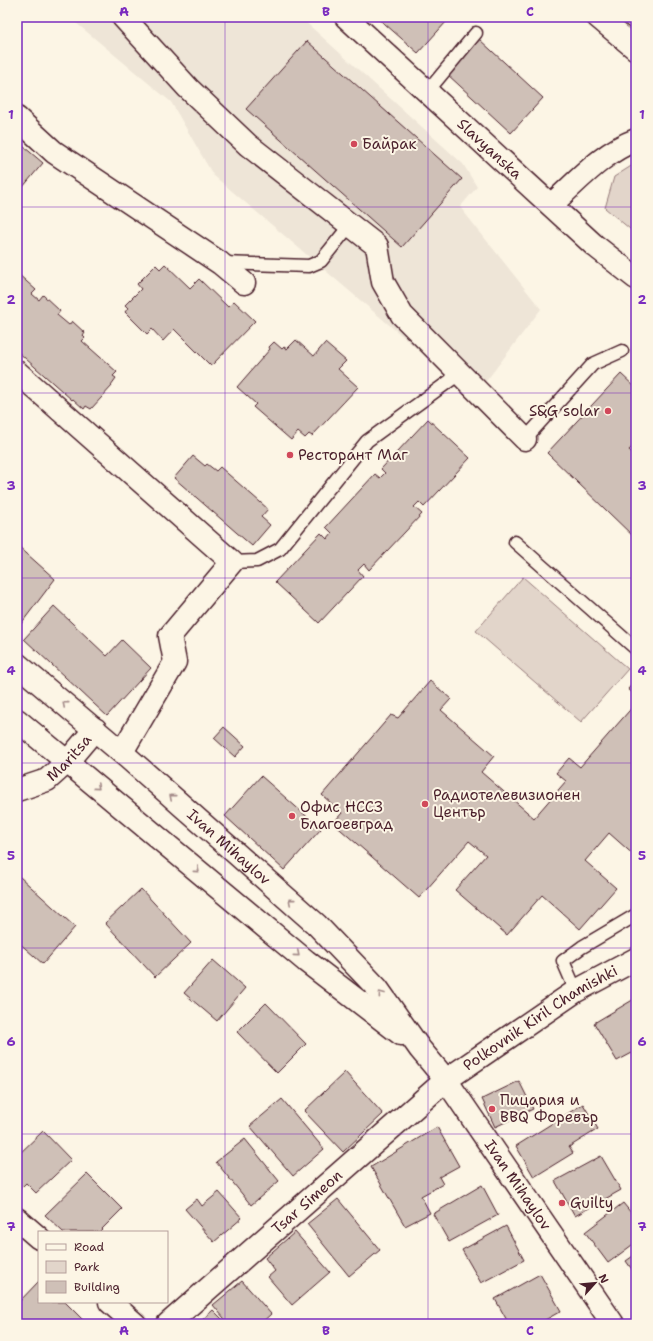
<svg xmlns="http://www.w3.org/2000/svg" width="653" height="1341" font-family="'Shantell Sans',sans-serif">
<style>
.built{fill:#eee5d7}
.green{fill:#e2d5ca;stroke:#967a7a}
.building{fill:#cfc0b7;stroke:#4a1f2b}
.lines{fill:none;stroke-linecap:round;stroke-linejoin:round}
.lane-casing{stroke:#4a1f2b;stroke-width:15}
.street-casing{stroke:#4a1f2b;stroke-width:25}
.secondary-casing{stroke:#4a1f2b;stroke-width:25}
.lane{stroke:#fcf5e5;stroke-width:12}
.street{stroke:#fcf5e5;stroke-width:22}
.secondary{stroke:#fcf5e5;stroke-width:22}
.oneway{stroke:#a38a88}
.grid{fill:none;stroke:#7b2cbf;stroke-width:1;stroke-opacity:0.55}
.poi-dot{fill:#d1495b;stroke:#fcf5e5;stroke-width:1.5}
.labels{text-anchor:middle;stroke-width:4;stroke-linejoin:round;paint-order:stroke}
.poi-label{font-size:15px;fill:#4a1f2b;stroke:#fcf5e5;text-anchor:start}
.street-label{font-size:15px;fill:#4a1f2b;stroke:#fcf5e5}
.neatline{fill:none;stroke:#7b2cbf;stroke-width:1.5}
.grid-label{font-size:13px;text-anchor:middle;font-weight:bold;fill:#7b2cbf}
</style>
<rect width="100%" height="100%" fill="#fcf5e5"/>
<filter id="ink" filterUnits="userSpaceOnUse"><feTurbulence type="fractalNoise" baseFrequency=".025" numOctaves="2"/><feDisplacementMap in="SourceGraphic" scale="8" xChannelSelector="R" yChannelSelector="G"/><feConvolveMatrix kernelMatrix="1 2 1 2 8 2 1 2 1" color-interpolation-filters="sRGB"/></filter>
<g filter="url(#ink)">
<polygon class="built" points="69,17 300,17 463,164 477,187 460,207 541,309 474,397 213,175 171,102"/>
<g class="green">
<polygon points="636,163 636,234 605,208 614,177"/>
<polygon points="523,577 628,669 581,722 476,631"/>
</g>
<g class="building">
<polygon points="377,17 443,17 447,21 418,53"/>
<polygon points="479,39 543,98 511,133 447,74"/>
<polygon points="307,41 462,179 402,247 246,109"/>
<polygon points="17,141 43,163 17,194"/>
<polygon points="165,264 190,288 199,279 228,307 234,301 255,321 211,366 174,329 163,341 152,329 147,334 125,312 128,308 125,305 141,289 137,284 156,265 160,269"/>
<polygon points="17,273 36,290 32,294 39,300 43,295 60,311 57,315 69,325 72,321 85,333 83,336 85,338 82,341 117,372 113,376 116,378 111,385 112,386 91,409 86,406 84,409 73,399 72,400 17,351"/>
<polygon points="296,340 314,356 325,343 346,361 338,369 358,387 312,436 309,434 305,438 298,432 291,440 253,407 256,404 237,387 270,349 269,347 274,342 282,349 284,347 287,349"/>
<polygon points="621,374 636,388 636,443 629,450 636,457 636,539 547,453"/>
<polygon points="428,419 470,458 424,507 419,502 414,507 422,514 369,570 364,564 358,570 363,576 319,623 275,582 321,533 327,539 332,533 326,527 375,474 380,478 385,473 381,469"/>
<polygon points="193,456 205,466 207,464 216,471 220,467 268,509 261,517 270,525 252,546 174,478"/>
<polygon points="17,545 55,579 17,629"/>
<polygon points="54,606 107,656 122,640 151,668 107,716 24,639"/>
<polygon points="636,680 636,696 628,689"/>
<polygon points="430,681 451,699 441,710 494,756 481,772 534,818 566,781 556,773 569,758 580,767 636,703 636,857 609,833 585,861 616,888 580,929 542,895 507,935 455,890 486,855 469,841 419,898 333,823 342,813 322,795 391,715 398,718"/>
<polygon points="224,727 245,746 235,757 214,738"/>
<polygon points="261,776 321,829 284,870 225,816"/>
<polygon points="20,877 75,927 43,964 17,941 17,879"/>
<polygon points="141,889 191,943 155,977 105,923"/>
<polygon points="213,960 245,988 217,1021 184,993"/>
<polygon points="636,998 636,1060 632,1053 617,1061 594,1023"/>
<polygon points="266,1003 306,1044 277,1073 237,1032"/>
<polygon points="345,1072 383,1114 343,1152 304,1111"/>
<polygon points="519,1081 533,1109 495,1127 482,1099"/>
<polygon points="282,1099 324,1149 293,1176 250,1126"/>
<polygon points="583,1104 598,1129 569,1147 573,1153 534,1177 516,1146"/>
<polygon points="437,1127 459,1166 439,1177 443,1184 421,1196 430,1213 405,1226 371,1167"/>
<polygon points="43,1131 71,1160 36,1193 26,1183 17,1192 17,1156"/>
<polygon points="245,1139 279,1181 251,1205 216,1162"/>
<polygon points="601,1156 621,1190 575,1216 555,1181"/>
<polygon points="87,1174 122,1209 99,1232 63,1232 45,1215"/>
<polygon points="482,1185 498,1215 449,1242 433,1214"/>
<polygon points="219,1192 242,1218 214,1242 185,1209 197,1199 202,1206"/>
<polygon points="338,1199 380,1250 349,1276 307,1224"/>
<polygon points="623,1203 636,1219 636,1242 608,1263 585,1232"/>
<polygon points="506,1226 524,1260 481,1283 462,1250"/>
<polygon points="295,1232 330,1272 292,1305 268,1277 275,1271 265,1258"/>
<polygon points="636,1254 636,1275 626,1261"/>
<polygon points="540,1274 561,1311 538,1324 509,1324 495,1299"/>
<polygon points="39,1281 39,1302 65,1302 87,1324 17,1324 17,1304"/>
<polygon points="242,1281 271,1314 260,1324 229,1324 213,1305"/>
<polygon points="213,1310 227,1324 198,1324"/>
</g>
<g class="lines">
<g class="lane-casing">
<g id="lane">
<polyline points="428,91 476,33"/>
<polyline points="222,263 309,266 321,261 350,225"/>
<polyline points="525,439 593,364 622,351"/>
<polyline points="515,542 636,649"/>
<polyline points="232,562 257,561 280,549 367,441 455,377 462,376"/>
<polyline points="576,991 563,961 582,947 636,915"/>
</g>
</g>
<g class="street-casing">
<g id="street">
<polyline points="123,17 188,88 248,145 377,246 383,282 402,315 525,439"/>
<polyline points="598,17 636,49"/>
<polyline points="17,118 54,152 220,263 244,283"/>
<path d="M551,205C577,182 603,152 636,140"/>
<polyline points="17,372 232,562 170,636 175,662 122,752"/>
<polyline points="17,1219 39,1238"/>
<polyline points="110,1302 135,1324"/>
<path id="s1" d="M168,1324L446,1080L576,991L636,959"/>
</g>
</g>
<g class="secondary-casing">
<g id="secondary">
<path id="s2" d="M346,17L594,245L636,278"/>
<path id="s3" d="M17,664L127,757L317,925L377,988L420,1049L446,1080L613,1324"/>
<polyline points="17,720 306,961 401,1034"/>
<path id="s4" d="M17,790L47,780L67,762L95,729"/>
</g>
</g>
<use href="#lane" class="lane"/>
<use href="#street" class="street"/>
<use href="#secondary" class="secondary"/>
</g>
<defs><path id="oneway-chevron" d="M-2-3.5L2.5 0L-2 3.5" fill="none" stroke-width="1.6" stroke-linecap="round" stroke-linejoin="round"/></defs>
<g class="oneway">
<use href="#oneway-chevron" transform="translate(65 704) rotate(-140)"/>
<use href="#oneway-chevron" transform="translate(97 787) rotate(40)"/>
<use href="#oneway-chevron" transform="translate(172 797) rotate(-139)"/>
<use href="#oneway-chevron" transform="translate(197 870) rotate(40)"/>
<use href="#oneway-chevron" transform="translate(291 901) rotate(-139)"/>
<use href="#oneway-chevron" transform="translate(297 954) rotate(40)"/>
<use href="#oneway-chevron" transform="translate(381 994) rotate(-126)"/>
</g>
</g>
<path class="grid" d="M225,17V1324M428,17V1324M17,207H636M17,393H636M17,578H636M17,763H636M17,948H636M17,1134H636"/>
<g class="poi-dot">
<circle cx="354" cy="144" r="4"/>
<circle cx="608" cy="411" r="4"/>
<circle cx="290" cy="455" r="4"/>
<circle cx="425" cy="804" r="4"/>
<circle cx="292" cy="816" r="4"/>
<circle cx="492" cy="1109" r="4"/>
<circle cx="562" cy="1203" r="4"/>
</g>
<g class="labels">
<g class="poi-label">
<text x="362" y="149">Байрак</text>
<text x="600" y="416" text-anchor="end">S&amp;G solar</text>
<text x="298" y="460">Ресторант Маг</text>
<text x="433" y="800">Радиотелевизионен<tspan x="433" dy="17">Център</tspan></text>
<text x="300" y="812">Офис НССЗ<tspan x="300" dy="17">Благоевград</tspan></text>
<text x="500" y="1105">Пицария и<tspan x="500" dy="17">BBQ Форевър</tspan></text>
<text x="570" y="1208">Guilty</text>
</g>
<g class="street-label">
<text dy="5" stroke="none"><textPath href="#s2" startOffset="195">Slavyanska</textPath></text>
<text dy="5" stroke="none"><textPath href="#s4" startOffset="63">Maritsa</textPath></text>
<text dy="5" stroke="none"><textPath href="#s3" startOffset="280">Ivan Mihaylov</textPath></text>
<text dy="5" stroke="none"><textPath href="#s1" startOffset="483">Polkovnik Kiril Chamishki</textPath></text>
<text dy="5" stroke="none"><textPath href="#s3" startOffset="727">Ivan Mihaylov</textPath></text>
<text dy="5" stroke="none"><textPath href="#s1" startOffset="185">Tsar Simeon</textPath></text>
</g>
</g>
<rect width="653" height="1341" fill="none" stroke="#fcf5e5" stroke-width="44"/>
<rect x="38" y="1231" width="130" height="72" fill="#fcf5e5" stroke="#b59f9b"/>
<rect x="46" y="1244" width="20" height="6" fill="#fcf5e5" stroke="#b59f9b"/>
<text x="74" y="1251" font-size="12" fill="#4a1f2b">Road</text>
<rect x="46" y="1261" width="20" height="12" fill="#e2d5ca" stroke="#b59f9b"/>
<text x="74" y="1271" font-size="12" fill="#4a1f2b">Park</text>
<rect x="46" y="1281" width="20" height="12" fill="#cfc0b7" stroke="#b59f9b"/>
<text x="74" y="1291" font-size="12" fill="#4a1f2b">Building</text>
<g transform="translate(595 1283) rotate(63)" stroke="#fcf5e5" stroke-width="3" paint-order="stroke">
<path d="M0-3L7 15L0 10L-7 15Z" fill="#4a1f2b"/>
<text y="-6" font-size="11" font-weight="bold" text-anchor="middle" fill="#4a1f2b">N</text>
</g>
<rect x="22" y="22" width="609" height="1297" class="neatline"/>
<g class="grid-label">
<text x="124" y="16">A</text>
<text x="326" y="16">B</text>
<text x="530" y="16">C</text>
<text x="11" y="119">1</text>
<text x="642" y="119">1</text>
<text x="11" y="304">2</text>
<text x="642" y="304">2</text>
<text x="11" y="490">3</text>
<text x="642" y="490">3</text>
<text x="11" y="675">4</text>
<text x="642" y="675">4</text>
<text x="11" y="860">5</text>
<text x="642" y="860">5</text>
<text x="11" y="1046">6</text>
<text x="642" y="1046">6</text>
<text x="11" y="1231">7</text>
<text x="642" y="1231">7</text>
<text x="124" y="1335">A</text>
<text x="326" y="1335">B</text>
<text x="530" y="1335">C</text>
</g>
</svg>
